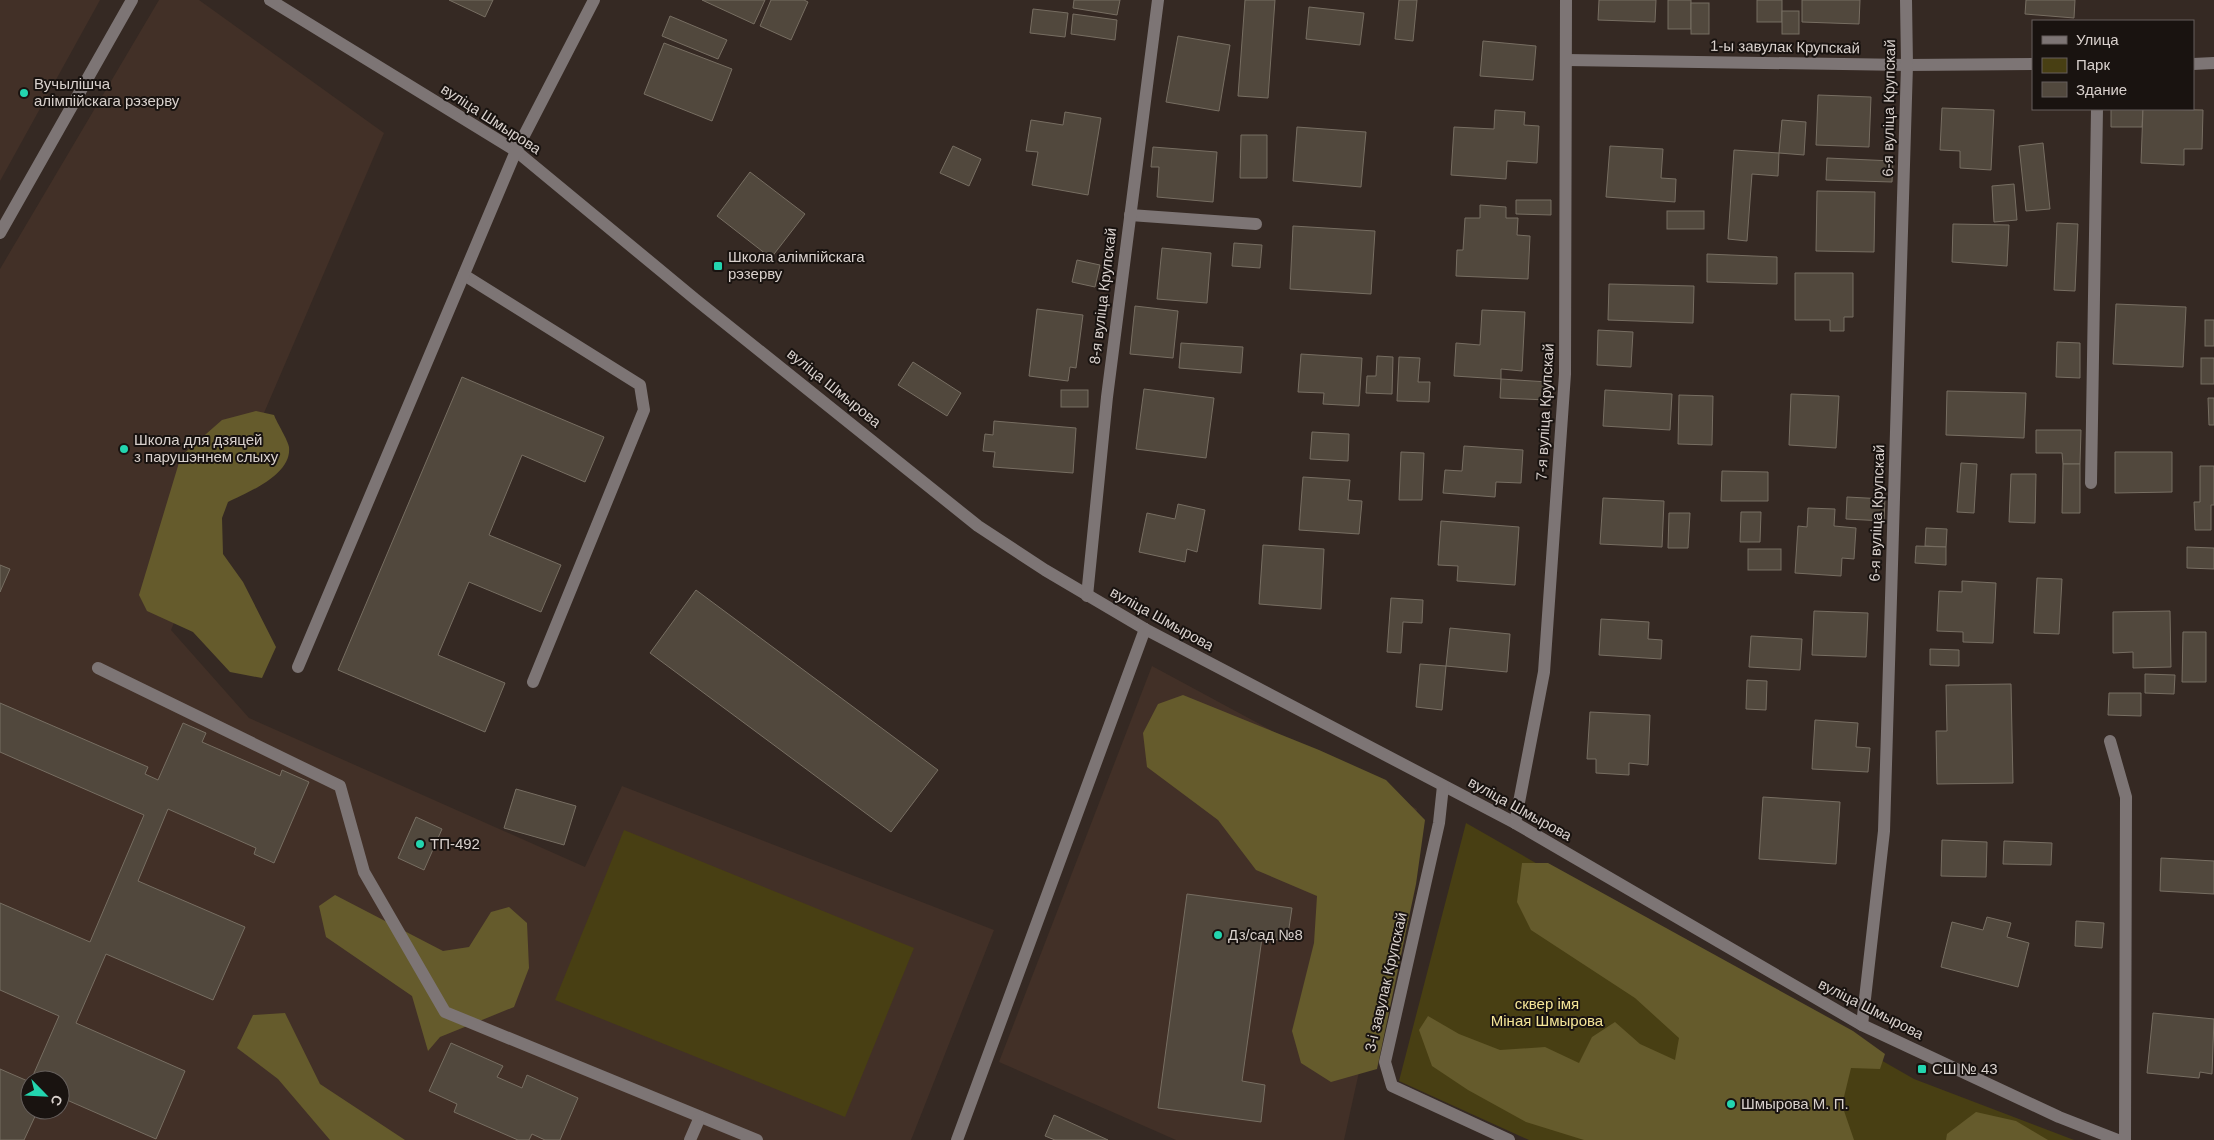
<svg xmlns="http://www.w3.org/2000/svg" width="2214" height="1140" font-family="Helvetica,sans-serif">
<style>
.built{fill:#423027;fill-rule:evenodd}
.green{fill:#483f13}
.forest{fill:#655b2c}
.building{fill:#51483d;stroke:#776e62}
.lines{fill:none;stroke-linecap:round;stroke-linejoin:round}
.minor{stroke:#7d7575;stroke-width:12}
.poi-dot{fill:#23d5af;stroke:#191310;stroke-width:2}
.labels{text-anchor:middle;stroke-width:4;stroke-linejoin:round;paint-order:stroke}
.street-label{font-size:15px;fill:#d9d1cd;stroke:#191310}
.poi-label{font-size:15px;fill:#d9d1cd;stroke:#191310;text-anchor:start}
.park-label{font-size:15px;fill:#f5e598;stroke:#191310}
</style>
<rect width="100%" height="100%" fill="#352923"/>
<g class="built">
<polygon points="0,0 100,0 0,181"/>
<path d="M159,0H199L384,133L171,630L249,718L585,867L622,786L994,930L911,1140H0V269ZM30,1080H60V1110H30Z"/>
<polygon points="1152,666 1417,809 1344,1140 1176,1140 999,1062"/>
</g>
<g class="green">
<polygon points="1466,823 1914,1079 2074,1140 1529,1140 1399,1081"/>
<polygon points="624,830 914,948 845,1117 555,1000"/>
</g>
<g class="forest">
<path d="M256,411L274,415C277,423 288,440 289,447C292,475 248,492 228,502L222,518L223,554L243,582L276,647L262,678L230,672L193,632L147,611L139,595L181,456L222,420Z"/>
<polygon points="1183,695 1319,750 1386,780 1425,820 1416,884 1377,1069 1331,1082 1301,1063 1292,1031 1314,943 1317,896 1256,870 1218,820 1147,767 1143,733 1158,704"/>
<polygon points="1522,863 1548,863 1853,1031 1885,1054 1880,1069 1851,1068 1842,1105 1854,1140 1584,1140 1526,1122 1468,1090 1432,1066 1419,1030 1428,1016 1459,1034 1500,1050 1545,1047 1579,1063 1592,1037 1615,1022 1640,1044 1675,1060 1679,1038 1635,998 1531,930 1517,902"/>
<polygon points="335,895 443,951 469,947 491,912 509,907 527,923 529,968 514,1007 440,1037 428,1051 412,996 326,937 319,906"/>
<polygon points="285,1013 320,1084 405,1140 330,1140 278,1079 237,1048 253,1015"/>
<polygon points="1976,1112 2016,1121 2048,1140 1946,1140 1947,1134"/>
</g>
<g class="building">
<polygon points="449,0 493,0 485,17"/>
<polygon points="702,0 765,0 754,24"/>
<polygon points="771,0 804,0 808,2 791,40 760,26"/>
<polygon points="1074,0 1120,0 1117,15 1073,8"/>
<polygon points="1245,0 1275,0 1268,98 1238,96"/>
<polygon points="1399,0 1417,0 1413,41 1395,39"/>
<polygon points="1599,0 1656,0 1655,22 1598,20"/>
<rect x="1668" y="0" width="23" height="29"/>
<rect x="1757" y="0" width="25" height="22"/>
<polygon points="1802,0 1860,0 1859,24 1802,22"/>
<polygon points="2026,0 2075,0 2074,18 2025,14"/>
<rect x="1691" y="3" width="18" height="31"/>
<polygon points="1309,7 1364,13 1360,45 1306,39"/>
<polygon points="1033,9 1068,13 1065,37 1030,33"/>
<rect x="1782" y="11" width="17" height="23"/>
<polygon points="1073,14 1117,20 1115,40 1071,34"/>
<polygon points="670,16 727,40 718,59 662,36"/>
<polygon points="1178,36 1230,45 1219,111 1166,102"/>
<polygon points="1483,41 1536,46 1533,80 1480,76"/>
<polygon points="664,43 732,69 712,121 644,94"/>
<polygon points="1818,95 1871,97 1869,147 1816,145"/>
<polygon points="1942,108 1994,110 1991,170 1960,168 1960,151 1940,150"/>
<polygon points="2111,109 2143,109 2142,127 2111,127"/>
<polygon points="2143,109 2203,110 2202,149 2184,149 2184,165 2141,163"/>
<polygon points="1495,110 1525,112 1524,125 1539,126 1537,163 1507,161 1506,179 1451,175 1454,127 1494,129"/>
<polygon points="1065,112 1101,118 1088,195 1032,185 1038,152 1026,151 1031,120 1063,125"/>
<polygon points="1782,120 1806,122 1804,155 1779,153"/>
<polygon points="1297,127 1366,132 1361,187 1293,181"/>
<polygon points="1241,135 1267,135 1267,178 1240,178"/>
<polygon points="2043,143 2050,209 2026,211 2019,146"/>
<polygon points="953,146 981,159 969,186 940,173"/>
<polygon points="1610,146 1663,149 1661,178 1676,179 1675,202 1606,197"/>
<polygon points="1153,147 1217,152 1213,202 1157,197 1159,167 1151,167"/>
<polygon points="1734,150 1779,153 1778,176 1752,174 1747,241 1728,239"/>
<polygon points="1827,158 1893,161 1892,182 1826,180"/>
<polygon points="750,172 805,214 771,258 717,216"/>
<polygon points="2014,184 2017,220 1994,222 1992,186"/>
<polygon points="1817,191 1875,192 1874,252 1816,251"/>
<polygon points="1516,200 1551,200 1551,215 1516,214"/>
<polygon points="1480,205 1506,207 1506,218 1518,218 1517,235 1530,236 1528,279 1456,276 1457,250 1463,250 1465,218 1480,218"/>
<rect x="1667" y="211" width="37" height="18"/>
<polygon points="2057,223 2078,224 2075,291 2054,290"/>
<polygon points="1953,224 2009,225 2007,266 1952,262"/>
<polygon points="1293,226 1375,231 1371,294 1290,289"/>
<polygon points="1234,243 1262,245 1260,268 1232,266"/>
<polygon points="1162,248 1211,253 1207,303 1157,299"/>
<polygon points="1707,254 1777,257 1777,284 1707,282"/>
<polygon points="1077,260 1100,265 1095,287 1072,282"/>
<polygon points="1795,273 1853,273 1853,317 1844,317 1844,331 1830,331 1830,320 1795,320"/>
<polygon points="1609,284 1694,286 1693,323 1608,320"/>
<polygon points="2116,304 2186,307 2183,367 2113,364"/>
<polygon points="1135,306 1178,311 1173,358 1130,354"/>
<polygon points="1037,309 1083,315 1076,368 1070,367 1068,381 1029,376"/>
<polygon points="1482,310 1525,312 1522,371 1501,369 1501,379 1454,376 1456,343 1480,345"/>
<rect x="2205" y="320" width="9" height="26"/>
<polygon points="1598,330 1633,332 1631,367 1597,365"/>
<polygon points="2057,342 2080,343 2080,378 2056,377"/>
<polygon points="1181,343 1243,347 1241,373 1179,368"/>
<polygon points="1301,354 1362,358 1359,406 1323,404 1324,393 1298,392"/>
<polygon points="1377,356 1393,357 1392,394 1366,393 1367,376 1376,376"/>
<polygon points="1399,357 1420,358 1418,382 1430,382 1429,402 1397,401"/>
<rect x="2201" y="358" width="13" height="26"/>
<polygon points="913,362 961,393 947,416 898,385"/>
<polygon points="462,377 604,437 585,482 522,455 489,535 561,565 541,612 469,582 438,655 505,683 485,732 338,670"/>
<polygon points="1501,379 1548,382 1547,400 1500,398"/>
<polygon points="1144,389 1214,398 1206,458 1136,449"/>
<rect x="1061" y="390" width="27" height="17"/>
<polygon points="1605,390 1672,394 1670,430 1603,426"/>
<polygon points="1947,391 2026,393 2024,438 1946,435"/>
<polygon points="1791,394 1839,396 1836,448 1789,445"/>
<polygon points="1679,395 1713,396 1712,445 1678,444"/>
<polygon points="2208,398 2214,398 2214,425 2209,425"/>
<polygon points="994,421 1076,428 1073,473 993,467 995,452 983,451 985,434 993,435"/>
<polygon points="2036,430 2081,430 2080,464 2063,464 2062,453 2036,453"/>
<polygon points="1312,432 1349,434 1348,461 1310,459"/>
<polygon points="1464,446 1523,450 1521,483 1496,482 1495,497 1443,493 1445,470 1462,471"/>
<polygon points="1401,452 1424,453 1422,500 1399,500"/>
<polygon points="2115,452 2172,452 2172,492 2115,493"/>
<polygon points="1961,463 1977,464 1974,513 1957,512"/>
<polygon points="2063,464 2080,464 2080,513 2062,513"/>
<polygon points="2200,466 2214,466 2214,505 2211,505 2211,530 2195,530 2194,502 2200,502"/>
<polygon points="1722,471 1768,472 1768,501 1721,501"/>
<polygon points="2011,474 2036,474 2035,523 2009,522"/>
<polygon points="1303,477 1350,480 1348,500 1362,501 1359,534 1299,530"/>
<polygon points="1847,497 1885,499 1884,521 1846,519"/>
<polygon points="1603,498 1664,501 1662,547 1600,544"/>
<polygon points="1178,504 1205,510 1197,552 1187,549 1185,562 1139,552 1147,513 1175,519"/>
<polygon points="1808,508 1835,509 1834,526 1856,528 1854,559 1842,558 1841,576 1795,573 1798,526 1807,527"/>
<polygon points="1741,512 1761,512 1760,542 1740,542"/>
<polygon points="1669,513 1690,513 1688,548 1668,548"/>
<polygon points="1441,521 1519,527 1515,585 1457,581 1458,566 1438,565"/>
<polygon points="1926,528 1947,529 1946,547 1925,546"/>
<polygon points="1263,545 1324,549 1321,609 1259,604"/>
<polygon points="1916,546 1946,547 1946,565 1915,563"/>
<polygon points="2187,547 2214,548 2214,569 2187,568"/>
<rect x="1748" y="549" width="33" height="21"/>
<polygon points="0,565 10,569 0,592"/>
<polygon points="2037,578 2062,579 2059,634 2034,633"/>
<polygon points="1962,581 1996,583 1993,643 1963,642 1963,632 1937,631 1939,591 1962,592"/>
<polygon points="696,590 938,770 891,832 650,653"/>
<polygon points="1391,598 1423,600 1422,623 1403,622 1401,653 1387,652"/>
<polygon points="1814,611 1868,613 1866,657 1812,655"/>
<polygon points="2170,611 2171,667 2133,668 2133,652 2113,653 2113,612"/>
<polygon points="1601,619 1649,622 1648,639 1662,640 1661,659 1599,655"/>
<polygon points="1450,628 1510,634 1507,672 1446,666"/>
<polygon points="2183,632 2206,632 2206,682 2182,682"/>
<polygon points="1751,636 1802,639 1800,670 1749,667"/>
<polygon points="1930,649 1959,650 1959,666 1930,665"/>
<polygon points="1420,664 1446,666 1442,710 1416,707"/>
<polygon points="2145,674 2175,675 2174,694 2145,693"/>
<polygon points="1747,680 1767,681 1766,710 1746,709"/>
<polygon points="2011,684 2013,783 1937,784 1936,731 1947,731 1946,685"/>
<polygon points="2109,693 2141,693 2141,716 2108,715"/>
<polygon points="0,703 148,767 145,774 158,780 183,723 206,733 202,742 280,776 282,770 309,782 274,863 254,854 256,848 168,809 138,881 245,927 213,1000 106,954 76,1023 185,1071 156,1139 60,1097 60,1080 31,1080 59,1016 0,990 0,903 90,942 144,815 0,752"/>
<polygon points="1590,712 1650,715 1648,765 1629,763 1629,775 1596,773 1596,759 1587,759"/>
<polygon points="1815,720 1858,723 1856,747 1870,748 1868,772 1812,769"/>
<polygon points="516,789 576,806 564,845 504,828"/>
<polygon points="1763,797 1840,802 1836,864 1759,859"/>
<polygon points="416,817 442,829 424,870 398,858"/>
<polygon points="1942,840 1987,842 1986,877 1941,876"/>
<polygon points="2004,841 2052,843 2051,865 2003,864"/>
<polygon points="2161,858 2214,861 2214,894 2160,891"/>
<polygon points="1187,894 1292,908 1287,941 1262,938 1242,1081 1265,1085 1261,1122 1158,1108"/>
<polygon points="1987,917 2011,923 2007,937 2029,943 2018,987 1941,967 1952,922 1983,930"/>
<polygon points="2076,921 2104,923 2102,948 2075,946"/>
<polygon points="2153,1013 2214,1019 2212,1074 2200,1072 2199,1078 2147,1073"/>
<polygon points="451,1043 503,1066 497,1077 522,1088 527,1075 578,1098 560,1140 545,1140 532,1134 529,1140 518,1140 454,1112 457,1104 429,1091"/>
<polygon points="0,1069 30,1082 30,1110 38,1110 24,1140 0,1140"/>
<polygon points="1054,1115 1108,1140 1055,1140 1045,1136"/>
</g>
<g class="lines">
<g class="minor">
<polyline points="270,0 516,151 695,299 978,526 1045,570 1145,629 1515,823 1862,1025 2059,1117 2118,1140"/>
<polyline points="1567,60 1907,65 2033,64"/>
<polyline points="2193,64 2214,63"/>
<polyline points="1130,215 1256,224"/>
<polyline points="0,233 132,0"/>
<polyline points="464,275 640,385 644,410 533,682"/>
<polyline points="2091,483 2097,109"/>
<polyline points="1087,596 1107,397 1158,0"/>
<polyline points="298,667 516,151 594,0"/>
<polyline points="98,668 340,786 364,872 445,1012 757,1140"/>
<polyline points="2110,741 2126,797 2125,1140"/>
<polyline points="1443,786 1439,823 1385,1062 1392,1086 1509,1140"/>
<polyline points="1515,823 1544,672 1565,374 1566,0"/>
<polyline points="1862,1025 1884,831 1907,65 1906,0"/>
<polyline points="690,1140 700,1117"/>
<polyline points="957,1140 1145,629"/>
</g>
</g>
<g class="poi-dot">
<circle cx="24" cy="93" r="5"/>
<rect x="713" y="261" width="10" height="10" rx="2.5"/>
<circle cx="124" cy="449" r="5"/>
<circle cx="420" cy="844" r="5"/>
<circle cx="1218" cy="935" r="5"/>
<rect x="1917" y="1064" width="10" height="10" rx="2.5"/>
<circle cx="1731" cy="1104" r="5"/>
</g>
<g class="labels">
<g class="street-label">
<text transform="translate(1785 47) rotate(1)" y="5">1-ы завулак Крупскай</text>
<text transform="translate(1889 108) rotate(-89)" y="5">6-я вуліца Крупскай</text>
<text transform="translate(491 119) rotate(33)" y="5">вуліца Шмырова</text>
<text transform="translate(1103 296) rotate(-83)" y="5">8-я вуліца Крупскай</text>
<text transform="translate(834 388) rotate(39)" y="5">вуліца Шмырова</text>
<text transform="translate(1545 412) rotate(-87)" y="5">7-я вуліца Крупскай</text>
<text transform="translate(1877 513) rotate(-88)" y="5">6-я вуліца Крупскай</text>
<text transform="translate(1162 619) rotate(29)" y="5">вуліца Шмырова</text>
<text transform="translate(1520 809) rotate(29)" y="5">вуліца Шмырова</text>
<text transform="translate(1386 982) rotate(-77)" y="5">3-і завулак Крупскай</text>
<text transform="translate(1871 1009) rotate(27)" y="5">вуліца Шмырова</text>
</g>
<g class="poi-label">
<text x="34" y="89">Вучылішча<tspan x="34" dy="17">алімпійскага рэзерву</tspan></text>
<text x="728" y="262">Школа алімпійскага<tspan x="728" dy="17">рэзерву</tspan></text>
<text x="134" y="445">Школа для дзяцей<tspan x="134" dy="17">з парушэннем слыху</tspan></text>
<text x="430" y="849">ТП-492</text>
<text x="1228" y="940">Дз/сад №8</text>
<text x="1932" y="1074">СШ № 43</text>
<text x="1741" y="1109">Шмырова М. П.</text>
</g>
<g class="park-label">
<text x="1547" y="1009">сквер імя<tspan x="1547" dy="17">Міная Шмырова</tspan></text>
</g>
</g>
<rect x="2032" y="20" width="162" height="90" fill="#191310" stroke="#665f5c"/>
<rect x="2042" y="36" width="25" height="8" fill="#7d7575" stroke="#665f5c"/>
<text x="2076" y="45" font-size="15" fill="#d9d1cd">Улица</text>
<rect x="2042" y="58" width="25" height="15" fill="#483f13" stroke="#665f5c"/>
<text x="2076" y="70" font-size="15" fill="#d9d1cd">Парк</text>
<rect x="2042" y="82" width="25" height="15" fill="#51483d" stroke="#665f5c"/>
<text x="2076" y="95" font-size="15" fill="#d9d1cd">Здание</text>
<g transform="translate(45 1095) rotate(114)"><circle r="24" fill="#191310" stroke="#665f5c"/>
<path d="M0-4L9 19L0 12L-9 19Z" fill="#23d5af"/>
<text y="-8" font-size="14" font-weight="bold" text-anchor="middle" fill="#d9d1cd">С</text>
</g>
</svg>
